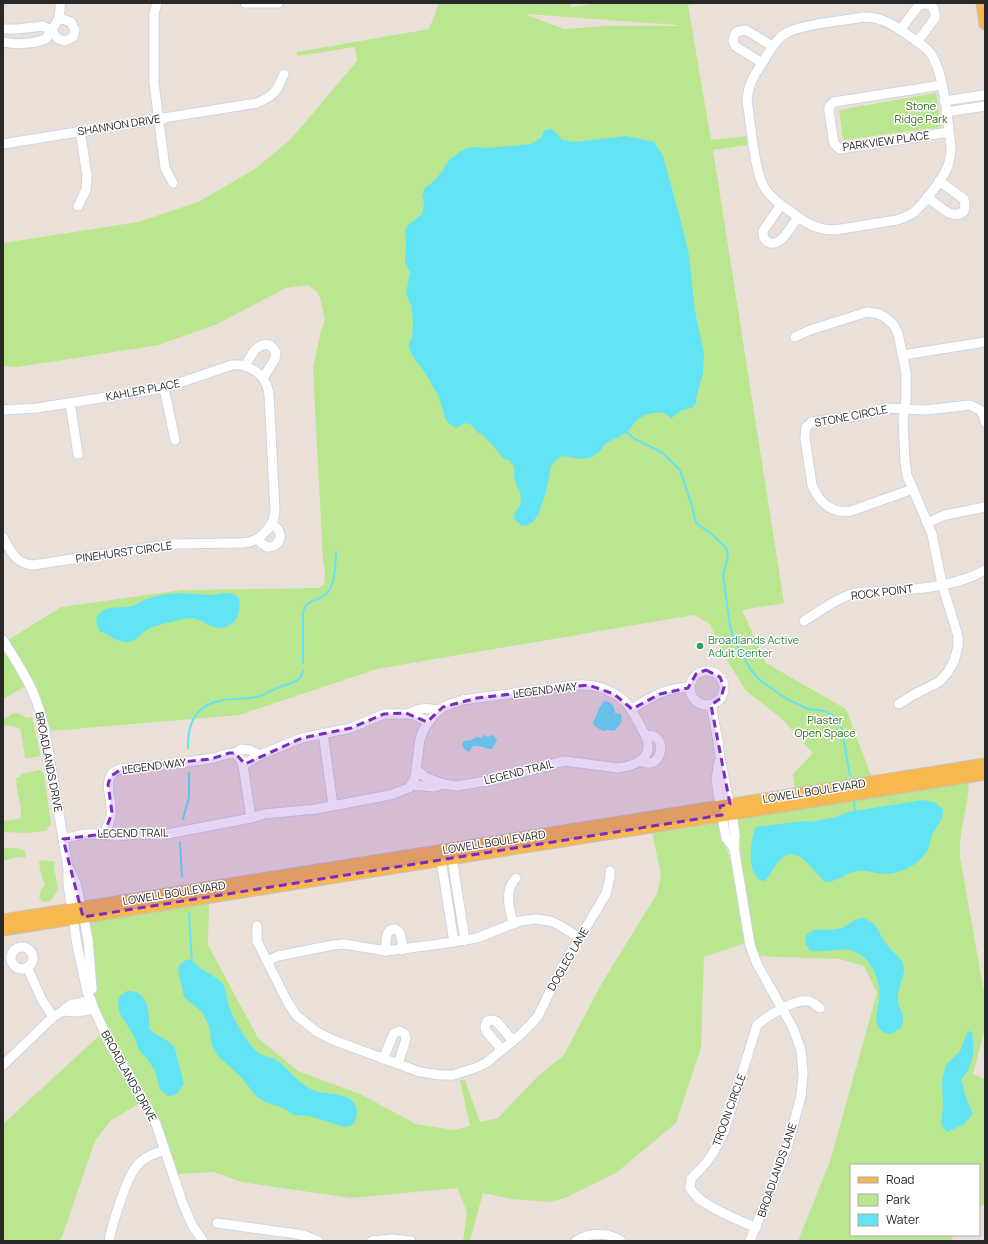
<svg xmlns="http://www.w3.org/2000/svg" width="988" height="1244" font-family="Manrope,sans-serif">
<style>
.green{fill:#bae690;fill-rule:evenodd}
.water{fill:#63e4f5}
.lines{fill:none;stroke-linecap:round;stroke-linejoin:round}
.stream{stroke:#63e4f5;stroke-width:2}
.minor-casing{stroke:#cdd4e2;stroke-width:11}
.major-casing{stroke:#c3c3c3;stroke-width:13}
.minor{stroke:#fff;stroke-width:9}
.major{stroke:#f8b850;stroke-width:11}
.marked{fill:#7b2cbf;fill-opacity:0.2;stroke:#7b2cbf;stroke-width:3;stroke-dasharray:8 5;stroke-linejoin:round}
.leisure-dot{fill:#2e9e5b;stroke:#fff;stroke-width:1.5}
.labels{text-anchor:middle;stroke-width:3;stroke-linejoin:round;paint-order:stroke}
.park-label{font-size:11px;fill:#326715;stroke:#fff}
.street-label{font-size:11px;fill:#282828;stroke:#fff}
.leisure-label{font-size:11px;fill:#27864d;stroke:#fff;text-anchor:start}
</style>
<rect width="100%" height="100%" fill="#ebe0d8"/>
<g class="green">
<path d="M439,3H570L571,7L598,3H702L688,5L711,140L747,136V145L713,150L784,603L742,610L766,663L846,709L872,778L795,789L793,774L813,753L781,718L746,691L723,654L710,624L694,615L377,669L239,715L51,731C41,696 26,671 8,640L61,607L182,590L318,588L324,585L325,573L323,562L313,368L321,330L325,320L320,298L317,292L308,285L286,288L217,324L159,345L18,367L3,366V243L138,222L198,202L255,169L291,139L357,61L355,47L297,56V52L429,29ZM525,14L677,25V26H607L564,29Z"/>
<polygon points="936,93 941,127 843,140 839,110"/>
<polygon points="3,647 26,686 3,699"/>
<polygon points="18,713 27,718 32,717 40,752 40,755 38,757 25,758 21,731 19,728 6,725 3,728 3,720 12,714"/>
<path d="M40,770L44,774L51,824L46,831L26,833L3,832V821L19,819L21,817C22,807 18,798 17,788C16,785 17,782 16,778L20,777L21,774Z"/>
<path d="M969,780C969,806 958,831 960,857L985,998V1028L973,1074L985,1079V1203L979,1209V1165H851V1235H955L950,1241H798L830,1161L877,993L864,966L839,959L757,956L754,944L743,879L738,820L740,817Z"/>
<polygon points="717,823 721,827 735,879 744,936 746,943 704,957 701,1048 676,1123 616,1173 565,1198 549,1202 511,1199 483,1193 470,1241 463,1241 467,1212 457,1188 351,1198 241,1182 214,1172 177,1174 98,1010 95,1000 89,926 91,921 209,901 208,945 258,1038 298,1071 360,1094 416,1124 454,1130 470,1126 460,1080 465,1080 480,1122 498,1118 537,1077 564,1055 603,981 657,894 661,876 652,831 676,830"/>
<polygon points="3,848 17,848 24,850 26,855 25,858 17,857 3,861"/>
<polygon points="42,860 55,862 54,866 58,889 51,901 42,902 39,897 41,889 45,886 40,871 39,861"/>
<polygon points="100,1035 140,1103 110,1121 95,1141 62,1237 59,1241 3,1241 3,1124"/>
</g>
<g class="water">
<path d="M548,129H552L563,140L574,142L626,136L654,142L663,156L683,229L689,256L695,311L704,354L703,373L696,399L697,402L692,408C683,408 677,413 671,419C669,417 667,414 664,413C656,411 644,414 637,420C634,422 633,426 630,429C623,436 614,439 606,443L600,451L592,457L581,459L564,456L560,457L553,463L551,466L546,492L539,513L533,522L528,525L522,526L515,520L514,516L517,509L520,506C523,489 518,493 515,481C512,470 519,471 509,460L503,459L496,449L485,437L477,432L472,425L465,423L456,428L448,423L445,418L439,397L426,374L413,357L409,348V342L412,338L413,320L411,305L406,294L410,272L405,263L406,243L405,230L407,226L421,215L423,210L424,201L422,195L425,188L434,181L443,170L449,160L461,151L470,147L488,148L531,144L541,138L544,131Z"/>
<path d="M181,593C190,594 200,594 209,595C220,595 230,589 239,598C240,608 240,619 230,625C215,635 203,617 189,618C182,619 153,626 148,629C140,634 134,644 124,642C115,641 108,634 99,631L96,620L97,616C106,604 121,609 132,606C136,605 140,602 144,600C155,596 168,593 181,593Z"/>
<path d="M604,701C612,702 614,705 615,713L621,714C623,722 620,726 614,731L608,730L603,731L594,726L593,722C597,715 598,708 604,701Z"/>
<path d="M484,735L488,737L493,735L497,740L492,749C485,749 480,745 473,746L469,752L464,749L462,744L464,741L471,740L477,737L481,738Z"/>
<path d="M923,800L936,803L943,810C943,824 935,826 931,838C930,840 930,844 929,847C923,863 901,874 884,874C875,874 868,870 859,871C847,871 837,883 825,882C814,873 799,844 782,858C775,864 771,874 765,881C745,880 750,839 756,827L803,821L811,822L836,817L848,812Z"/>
<path d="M863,918C866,919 869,920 872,922C879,928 881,938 887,945C893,953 904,958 904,969C904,979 897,989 898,999C898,1012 907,1010 901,1028L891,1034C885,1034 879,1030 877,1024C875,1017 878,1007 879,999C881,981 872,958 853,951C841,947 825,953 811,951L805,944L806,936C813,926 826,931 837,929C847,928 851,919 863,918Z"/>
<path d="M188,959C193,960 196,965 200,968C206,972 217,977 222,983C227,990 227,1002 230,1009C236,1024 246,1040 256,1051C262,1057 271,1056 278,1061C289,1070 299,1084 313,1090C328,1097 363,1089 356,1119C354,1124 350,1127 345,1127L309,1116L293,1115L283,1108L263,1101L256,1096L241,1077L218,1056L212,1046L209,1026L202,1012L184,997L178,970L180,964Z"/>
<path d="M127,991C148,989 150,1013 149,1028C156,1037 170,1039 175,1049L184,1084L177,1094L169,1096L165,1094L160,1089L155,1071L148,1060L139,1050L134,1036L119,1012L118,1001L120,996Z"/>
<path d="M968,1031L972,1032C975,1048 974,1067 961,1079L967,1100L973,1114L964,1124L948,1132L943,1128L941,1124L943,1106L942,1080L946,1065L960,1051Z"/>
</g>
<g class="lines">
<g class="stream">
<polyline points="626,431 633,438 663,453 680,470 692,506 696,523 713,535 726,548 728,557 723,575 730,626 734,640 751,670 761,681 787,699 808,709 825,711 832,715 838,721 842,730 850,776"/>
<path d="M303,663V613C307,597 317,603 326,594C336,584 335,565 336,552"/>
<path d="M188,748C187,723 196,704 224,700C235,698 246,699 257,697C266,695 272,689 280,687C290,683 301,683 303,670"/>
<polyline points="854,802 855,811"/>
<polyline points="183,819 189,797 189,773"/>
<polyline points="180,842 182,877"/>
<polyline points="189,913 192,964"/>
</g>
<g class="minor-casing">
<g id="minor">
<polyline points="157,3 154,13 154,83 165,168 173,183"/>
<polyline points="245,3 278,3"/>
<path d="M864,17C881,17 892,24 905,33C914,40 925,45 931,54C944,72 948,123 951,147C951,153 950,159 948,166C943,178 925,203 914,212C909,216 903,218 897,220L835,230C818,230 807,224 794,214C784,207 773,200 766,190C754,174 751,123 747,101C748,85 754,75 763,62C769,52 774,42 783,35C798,24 843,21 864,17Z"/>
<path d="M59,18L71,22L75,30L73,37L65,41L58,39L51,30C58,23 61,13 60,3"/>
<path d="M3,29H17L43,26L51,30L46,39C32,44 18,45 3,42"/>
<path d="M900,30L919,5C929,2 936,6 935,18L917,42"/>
<polyline points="762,63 735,46 733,40 735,33 739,31 746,30 772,46"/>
<polyline points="942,85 834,102 829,107 829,111 834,144 840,149 949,132"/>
<polyline points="944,101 985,95"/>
<polyline points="946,112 985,106"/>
<path d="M3,144L257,103C275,95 277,91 284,74"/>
<path d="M927,197C937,204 953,222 964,211L965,205L964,199L939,181"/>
<path d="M781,205L763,231C763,235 763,240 768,242C780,249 792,225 798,217"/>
<polyline points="78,206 86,190 87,175 80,131"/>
<polyline points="795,337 810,330 867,312 879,314 886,318 893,324 898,333 906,373 906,398 903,421 905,461 907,476 913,489 932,534 942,584 955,626 958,636 958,647 954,661 948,672 939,682 913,695 899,704"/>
<polyline points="903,355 985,342"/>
<polyline points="164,388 175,440"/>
<polyline points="70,403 78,454"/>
<path d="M3,410L37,408L164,388L232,365C245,364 254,368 263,378"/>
<path d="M913,489L851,511C832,514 819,502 812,485L805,438L806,427L812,422L857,416L886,408L926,410L970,405L980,410L984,416L985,422"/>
<polyline points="927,523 945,515 985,507"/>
<path d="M3,537C10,550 16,564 33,565L173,544L240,543L250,542L259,538L268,529L273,521L275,511L269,394L267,386L263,378L275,359L276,352L270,345C256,342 251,356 245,366"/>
<path d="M259,538L261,543L267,547C282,548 285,529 271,525"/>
<path d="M804,621C819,612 835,599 852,594C864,591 877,592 889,591C921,589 957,586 985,570"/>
<path d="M3,640C14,658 26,675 34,695C39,706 42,718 45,731L68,868V884L77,945L87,991L94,1009L111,1046L135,1086L156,1124L183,1204L192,1225L203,1241"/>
<circle cx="707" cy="688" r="17"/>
<polyline points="711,705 718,741 720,758 733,821 735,836 734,848 750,945 757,964 793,1028 801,1050 803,1074 801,1096 787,1148 750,1241"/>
<path d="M632,709C649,698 669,686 690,688"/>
<path d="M427,722L415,715L409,714C418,707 428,708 439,710"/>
<polyline points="323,733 333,805"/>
<polyline points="235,753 241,749 250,750 260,755"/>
<path d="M641,761C663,773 669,731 646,736"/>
<polyline points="719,762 716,779 719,799 726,838 734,848"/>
<polyline points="243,765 260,755 302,738 351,728 384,714 409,714"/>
<polyline points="411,785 434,787 443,784"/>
<path d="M104,834C107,827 111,821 111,814C113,802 105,788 110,777C113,770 122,768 129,768C155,766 182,763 208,759C217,758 225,753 235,753L241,760L243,765L251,818"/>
<path d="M63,839L83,834H104L114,836L139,834L162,835L251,818L264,814L316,809L390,795L409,788L415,778L420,739L424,729L433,716L443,707L462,700L477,698L577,685C590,685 601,686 613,693C628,701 632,711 640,725C642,729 645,734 647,739C653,759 634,766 618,768L565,761L556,763L504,778L457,786L443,784L425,777L417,770"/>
<polyline points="451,852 465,940"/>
<polyline points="440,854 454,942"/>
<polyline points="69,869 76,883 85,924 88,940 92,989"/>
<path d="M514,924C509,911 504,889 516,878"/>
<polyline points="257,926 257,941 287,1001 296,1015 317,1032 333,1040 420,1072 441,1075 453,1075 475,1068 486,1063 520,1035 532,1023 538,1016 560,971 606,894 610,877 610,871"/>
<circle cx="22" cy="958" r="11"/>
<path d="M386,951C386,945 384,928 395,929C397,930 399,931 400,933C402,938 402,945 403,950"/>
<polyline points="267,961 278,956 333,945 344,944 386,951 440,944 477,938 520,921 535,919 550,921 559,925 580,938"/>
<polyline points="27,967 42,1000 53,1017"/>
<polyline points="63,1011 76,1012 94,1009"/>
<polyline points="502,1050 486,1031 485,1027 487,1021 493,1020 497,1022 513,1041"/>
<polyline points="383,1059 394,1033 400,1031 405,1034 406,1039 398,1064"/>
<polyline points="3,1065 53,1017 63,1011 70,1005 91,1000"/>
<polyline points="217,1223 297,1234 306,1236 318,1241"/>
<path d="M756,1228C739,1220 698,1205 690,1188L691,1179L706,1163L713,1153L724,1132L757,1025C768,1016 795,998 809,1001C813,1002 817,1006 820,1008"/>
<path d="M109,1241C112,1225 126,1179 136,1167C143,1157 154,1154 165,1150"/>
<polyline points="372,1241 392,1239 411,1241"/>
<path d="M576,1241C590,1232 608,1232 621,1241"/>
</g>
</g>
<g class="major-casing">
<g id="major">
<polyline points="982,3 985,24"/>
<polyline points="3,920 985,764"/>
<polyline points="3,930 985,774"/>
</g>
</g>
<use href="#minor" class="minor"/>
<use href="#major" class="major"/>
</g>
<path class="marked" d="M706,670L720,677L724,687L721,698L711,705L730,804L720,806L722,815L83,917L63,839L104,834L112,813L108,784L111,776L123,768L211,759L229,753H235L245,764L302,738L351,728L384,714L406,713L427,722L443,707L477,698L588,685L614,694L632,709L660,694L688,688L696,674Z"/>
<circle class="leisure-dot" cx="700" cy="646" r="4"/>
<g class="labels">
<g class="park-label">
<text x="921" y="110">Stone<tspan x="921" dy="13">Ridge Park</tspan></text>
<text x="825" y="724">Plaster<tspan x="825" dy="13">Open Space</tspan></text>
</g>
<g class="street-label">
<text transform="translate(119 125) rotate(-9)" y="4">SHANNON DRIVE</text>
<text transform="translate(886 141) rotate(-8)" y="4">PARKVIEW PLACE</text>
<text transform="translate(143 390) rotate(-11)" y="4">KAHLER PLACE</text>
<text transform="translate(851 416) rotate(-11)" y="4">STONE CIRCLE</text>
<text transform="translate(124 552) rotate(-8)" y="4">PINEHURST CIRCLE</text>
<text transform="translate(882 592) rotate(-7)" y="4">ROCK POINT</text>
<text transform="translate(545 690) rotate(-7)" y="4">LEGEND WAY</text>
<text transform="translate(49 762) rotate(79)" y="4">BROADLANDS DRIVE</text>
<text transform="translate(154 766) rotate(-7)" y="4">LEGEND WAY</text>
<text transform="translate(519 772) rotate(-14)" y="4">LEGEND TRAIL</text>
<text transform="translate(814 791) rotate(-9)" y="4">LOWELL BOULEVARD</text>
<text transform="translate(133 833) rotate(-1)" y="4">LEGEND TRAIL</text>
<text transform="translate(494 842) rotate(-9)" y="4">LOWELL BOULEVARD</text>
<text transform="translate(174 893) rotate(-9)" y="4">LOWELL BOULEVARD</text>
<text transform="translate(568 959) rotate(-60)" y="4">DOGLEG LANE</text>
<text transform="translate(129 1076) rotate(61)" y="4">BROADLANDS DRIVE</text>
<text transform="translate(729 1110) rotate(-70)" y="4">TROON CIRCLE</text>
<text transform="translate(777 1170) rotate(-71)" y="4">BROADLANDS LANE</text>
</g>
<g class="leisure-label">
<text x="708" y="644">Broadlands Active<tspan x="708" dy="13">Adult Center</tspan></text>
</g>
</g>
<rect width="988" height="1244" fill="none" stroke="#282828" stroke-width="8"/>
<rect x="850" y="1164" width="130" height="72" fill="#ffffff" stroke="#a9a9a9"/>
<rect x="858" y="1177" width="20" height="6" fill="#f8b850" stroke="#a9a9a9"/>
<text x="886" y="1184" font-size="12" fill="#282828">Road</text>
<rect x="858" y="1194" width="20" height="12" fill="#bae690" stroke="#a9a9a9"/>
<text x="886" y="1204" font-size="12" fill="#282828">Park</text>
<rect x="858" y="1214" width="20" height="12" fill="#63e4f5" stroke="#a9a9a9"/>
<text x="886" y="1224" font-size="12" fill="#282828">Water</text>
</svg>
